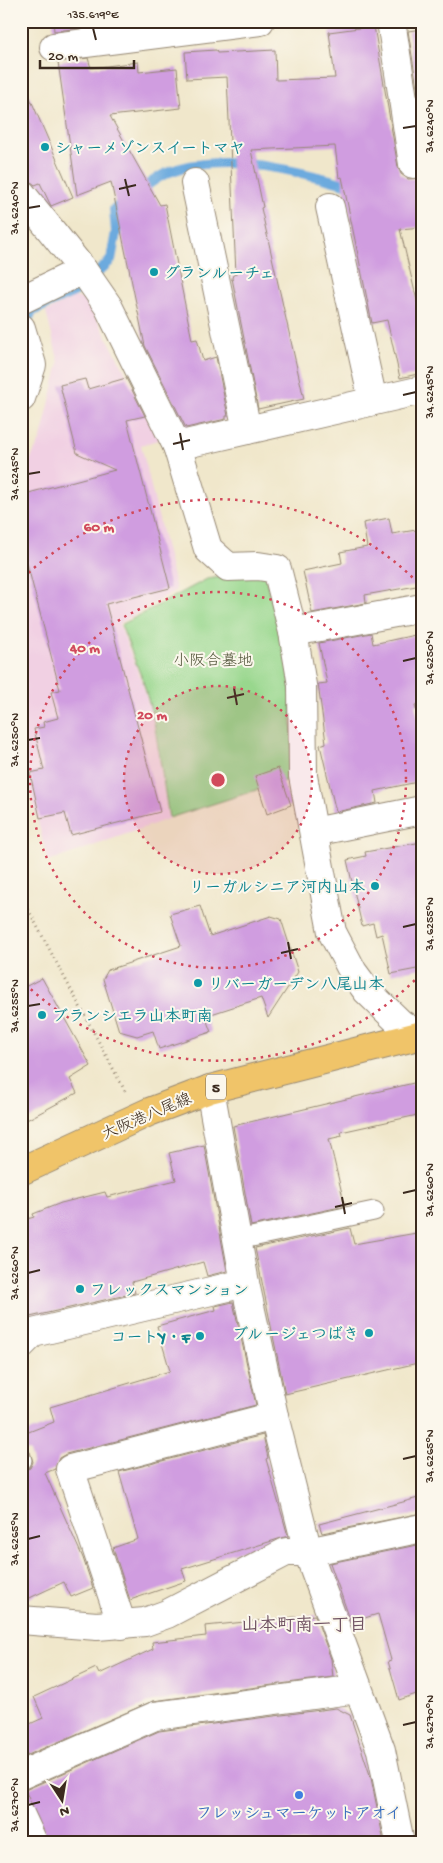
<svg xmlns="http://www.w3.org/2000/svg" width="443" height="1863" font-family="'Gochi Hand','Klee One',sans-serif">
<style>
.built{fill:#f1d0e3}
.green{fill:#98d78d;stroke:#6a8056}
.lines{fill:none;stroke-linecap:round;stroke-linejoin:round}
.stream{stroke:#6caade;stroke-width:10}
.building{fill:#d09de0}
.service-casing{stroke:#968874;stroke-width:21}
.minor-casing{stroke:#968874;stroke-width:30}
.primary-casing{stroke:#968874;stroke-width:30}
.path{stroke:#968874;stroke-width:3;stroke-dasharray:1 4;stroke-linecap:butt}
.service{stroke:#fff;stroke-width:19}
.minor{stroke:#fff;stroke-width:28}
.primary{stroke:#f0c469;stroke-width:28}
.ticks{fill:none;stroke:#3b2a1e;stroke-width:2}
.ring{fill:none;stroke:#d1495b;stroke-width:2.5;stroke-dasharray:2.5 5}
.culture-dot{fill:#0f9aa8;stroke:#fbf7ec;stroke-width:2}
.shop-dot{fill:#3f7fe0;stroke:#fbf7ec;stroke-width:2}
.labels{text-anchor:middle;stroke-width:4;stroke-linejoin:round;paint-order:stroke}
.shield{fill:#fbf7ec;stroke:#75685c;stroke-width:1}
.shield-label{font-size:15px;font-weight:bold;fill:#3b2a1e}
.culture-label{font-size:16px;font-weight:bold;fill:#0d838f;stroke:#fbf7ec;text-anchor:start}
.park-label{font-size:16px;fill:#52553a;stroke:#fbf7ec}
.street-label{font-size:16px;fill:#3b2a1e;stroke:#fbf7ec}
.shop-label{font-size:16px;font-weight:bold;fill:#366cbe;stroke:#fbf7ec}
.neighbourhood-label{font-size:18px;font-weight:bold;fill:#6f5262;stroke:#fbf7ec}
.centre{fill:#d1495b;stroke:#fbf7ec;stroke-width:2.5}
.ring-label{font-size:15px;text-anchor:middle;font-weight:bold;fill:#d1495b;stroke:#fbf7ec;stroke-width:4;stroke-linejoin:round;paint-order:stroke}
.neatline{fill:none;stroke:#3b2a1e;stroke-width:2}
.ticks-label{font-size:12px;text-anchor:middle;fill:#3b2a1e}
</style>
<rect width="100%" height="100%" fill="#fbf7ec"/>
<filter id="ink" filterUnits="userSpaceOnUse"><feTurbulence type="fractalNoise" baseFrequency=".02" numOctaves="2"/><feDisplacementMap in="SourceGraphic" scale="10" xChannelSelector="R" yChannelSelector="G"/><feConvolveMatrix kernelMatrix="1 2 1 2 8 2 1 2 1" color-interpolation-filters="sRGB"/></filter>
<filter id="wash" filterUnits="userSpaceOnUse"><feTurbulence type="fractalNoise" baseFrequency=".0096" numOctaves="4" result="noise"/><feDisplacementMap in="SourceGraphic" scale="20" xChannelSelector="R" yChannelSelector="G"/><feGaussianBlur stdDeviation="1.12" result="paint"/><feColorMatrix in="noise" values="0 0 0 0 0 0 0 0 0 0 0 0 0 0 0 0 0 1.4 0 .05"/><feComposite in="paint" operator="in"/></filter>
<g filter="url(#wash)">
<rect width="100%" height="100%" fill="#f0e7cb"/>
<polygon class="built" points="74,297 87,300 161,439 141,445 176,590 119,624 142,682 153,721 168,819 48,862 26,774 21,775 21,478 41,438 59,363 46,312"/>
<polygon class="green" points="250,573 265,576 290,676 294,778 169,818 154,721 143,681 121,625 207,579"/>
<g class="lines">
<g class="stream">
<path d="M138,192C147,186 157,177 167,173C220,150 303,172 356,187"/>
<polyline points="22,328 33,311 80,289 111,260 116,232 114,209 126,201"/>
</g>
</g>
<g id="blocks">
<g class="building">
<polygon points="53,21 83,21 84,28 54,31"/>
<polygon points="374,26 398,167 401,174 408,179 422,178 422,227 400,229 422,322 422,373 400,378 387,320 372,323 342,177 339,178 335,146 251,150 263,207 261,208 304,399 258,409 232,278 233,275 236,274 227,77 187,79 185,52 216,50 217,53 275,50 276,80 335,78 329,32"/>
<polygon points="422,29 422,118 408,31"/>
<polygon points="88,58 91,68 138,62 139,72 177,68 181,108 110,116 160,205 165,204 192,340 197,339 203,361 216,357 228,416 226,416 226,419 186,428 145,346 111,182 77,195 58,62"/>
<polygon points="21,77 73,197 51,206 40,183 35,185 26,178 21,166"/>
<polygon points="126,378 145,416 127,420 170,588 106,604 160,812 71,835 65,813 40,818 30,773 44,770 34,729 44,727 43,722 58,718 51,692 60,690 21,540 21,495 115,470 77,453 60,385 85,379 88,389"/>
<polygon points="389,518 392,534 422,529 422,585 365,595 366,603 312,613 303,571 342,563 340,552 367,547 363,523"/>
<polygon points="371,633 373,644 415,635 422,663 422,703 415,705 422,735 422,781 375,791 377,803 336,812 320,745 326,743 318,684 327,683 319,643"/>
<polygon points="278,768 291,805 267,814 255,776"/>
<polygon points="422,842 422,968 391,974 382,934 376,936 373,923 362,926 347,860 366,856 365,852"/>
<polygon points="200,906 210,936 271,916 281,919 298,972 268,1018 261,998 205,1016 211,1032 159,1049 153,1031 137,1036 119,1031 103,979 108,970 181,946 170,914"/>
<polygon points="42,978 91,1066 70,1079 77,1093 21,1123 21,989"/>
<polygon points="422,1081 422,1114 341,1132 342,1136 329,1139 345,1206 251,1226 233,1126"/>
<polygon points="204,1145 227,1271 207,1276 203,1262 132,1282 135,1293 21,1319 21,1221 34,1217 33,1214 61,1203 105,1192 107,1197 176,1180 169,1153"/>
<polygon points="350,1228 354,1244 422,1232 422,1362 285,1394 255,1248"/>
<polygon points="233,1302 256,1405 66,1454 59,1458 55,1469 45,1473 83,1558 93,1588 71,1597 64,1582 21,1602 21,1471 30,1468 33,1462 30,1452 21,1448 21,1421 26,1433 54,1422 50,1407 170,1371 157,1326 216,1310 215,1306"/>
<polygon points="263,1435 268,1458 266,1459 288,1536 182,1569 186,1581 130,1600 113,1548 138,1539 119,1472"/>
<polygon points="422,1497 422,1513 322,1533 319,1524"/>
<polygon points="422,1544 422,1692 399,1700 388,1661 391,1660 378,1614 351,1622 330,1563"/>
<polygon points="315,1615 331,1659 333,1677 153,1701 21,1758 21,1728 43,1718 34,1697 96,1668 99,1674 153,1649 152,1642 206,1636 205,1626"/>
<polygon points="336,1708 350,1715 371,1778 384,1842 48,1842 25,1790 159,1731"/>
</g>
</g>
</g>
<g filter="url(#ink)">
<use href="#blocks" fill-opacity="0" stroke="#968874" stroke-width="1"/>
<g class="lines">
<g class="service-casing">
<g id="service">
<polyline points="237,1240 374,1211"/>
<polyline points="21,1459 22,1460"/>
</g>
</g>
<g class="minor-casing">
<g id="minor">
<polyline points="391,21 413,164 422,162"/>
<polyline points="54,47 260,21"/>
<polyline points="195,183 247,430"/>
<polyline points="21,193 83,270 108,306 177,446"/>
<polyline points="330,207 373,401"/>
<polyline points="21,300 83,270"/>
<polyline points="21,328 32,365 21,398"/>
<polyline points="293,632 422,608"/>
<polyline points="314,832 422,810"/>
<polyline points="419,1036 400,1023 367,991 353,972 332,932 303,776 302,685 293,632 277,569 258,566 228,567 208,549 177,446 422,390"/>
<polyline points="210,1089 245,1283 274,1416 308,1552 381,1750 400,1842"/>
<polyline points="21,1345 33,1333 245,1283"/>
<polyline points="21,1620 97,1626 145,1622 167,1614 286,1552 308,1552 422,1528"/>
<polyline points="122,1625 70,1469 274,1416"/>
<polyline points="21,1775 155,1716 358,1689"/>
<polyline points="21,1816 33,1842"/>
</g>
</g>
<g class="primary-casing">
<polyline id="primary" points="21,1171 149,1112 210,1089 422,1035"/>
</g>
<polyline class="path" points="21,896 125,1091"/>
<use href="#service" class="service"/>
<use href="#minor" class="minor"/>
<use href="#primary" class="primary"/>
</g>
</g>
<path class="ticks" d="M93,28L96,40M403,128L416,126M125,179L129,196M119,189L136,185M28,208L40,206M403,395L416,392M180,433L183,450M173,444L190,440M28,474L40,472M403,661L416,658M234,688L237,705M227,698L244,694M28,740L40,738M403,927L416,924M288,942L291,959M281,953L298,949M28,1006L40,1004M403,1193L416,1190M342,1197L345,1214M335,1207L352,1203M28,1273L40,1270M403,1459L416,1456M28,1539L40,1536M403,1725L416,1722M28,1805L40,1802"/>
<circle cx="218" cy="780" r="94" fill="#d1495b" fill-opacity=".12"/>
<g class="ring">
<circle cx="218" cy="780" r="94"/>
<circle cx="218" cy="780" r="188"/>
<path d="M420 975A281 281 0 0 1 23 982M23 578A281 281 0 0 1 420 585"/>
</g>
<g class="culture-dot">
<circle cx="45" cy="147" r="5"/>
<circle cx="154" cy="272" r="5"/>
<circle cx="375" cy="886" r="5"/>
<circle cx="198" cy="983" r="5"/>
<circle cx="42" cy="1015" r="5"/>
<circle cx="80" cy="1289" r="5"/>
<circle cx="369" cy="1333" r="5"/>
<circle cx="200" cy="1336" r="5"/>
</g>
<circle class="shop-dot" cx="299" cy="1795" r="5"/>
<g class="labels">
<rect class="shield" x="206" y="1074.5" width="20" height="25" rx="4"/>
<g class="shield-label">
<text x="216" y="1092">5</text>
</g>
<g class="culture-label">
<text x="55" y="153">シャーメゾンスイートマヤ</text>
<text x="164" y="278">グランルーチェ</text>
<text x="365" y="892" text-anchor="end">リーガルシニア河内山本</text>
<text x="208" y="989">リバーガーデン八尾山本</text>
<text x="52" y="1021">ブランシエラ山本町南</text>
<text x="90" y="1295">フレックスマンション</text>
<text x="359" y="1339" text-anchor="end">ブルージェつばき</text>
<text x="190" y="1342" text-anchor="end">コートY・F</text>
</g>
<g class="park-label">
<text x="213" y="665">小阪合墓地</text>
</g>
<g class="street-label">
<text transform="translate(146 1115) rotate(-23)" y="6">大阪港八尾線</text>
</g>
<g class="shop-label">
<text x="299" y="1818">フレッシュマーケットアオイ</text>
</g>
<g class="neighbourhood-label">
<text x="304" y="1630">山本町南一丁目</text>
</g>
</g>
<circle cx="218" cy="780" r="8" class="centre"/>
<g class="ring-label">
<text x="99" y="531">60 m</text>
<text x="85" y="652">40 m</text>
<text x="152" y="719">20 m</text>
</g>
<rect width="443" height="1863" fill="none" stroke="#fbf7ec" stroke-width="55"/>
<g transform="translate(62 1800) rotate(168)" stroke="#fbf7ec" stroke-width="4" paint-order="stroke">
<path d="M0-4L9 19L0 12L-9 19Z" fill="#3b2a1e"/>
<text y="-8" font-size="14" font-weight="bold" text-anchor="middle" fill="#3b2a1e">N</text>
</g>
<path d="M40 60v8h94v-8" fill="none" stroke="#3b2a1e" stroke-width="2.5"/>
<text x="48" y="60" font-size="15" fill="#3b2a1e" stroke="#fbf7ec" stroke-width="4" paint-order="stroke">20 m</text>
<rect x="28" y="28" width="388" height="1808" class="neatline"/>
<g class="ticks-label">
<text x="93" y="18">135.619°E</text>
<text transform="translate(429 126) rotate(-90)" y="4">34.6240°N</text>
<text transform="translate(14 208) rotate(-90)" y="4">34.6240°N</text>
<text transform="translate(429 392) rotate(-90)" y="4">34.6245°N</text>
<text transform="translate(14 474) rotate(-90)" y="4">34.6245°N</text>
<text transform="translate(429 658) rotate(-90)" y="4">34.6250°N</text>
<text transform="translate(14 740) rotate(-90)" y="4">34.6250°N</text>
<text transform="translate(429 924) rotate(-90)" y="4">34.6255°N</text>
<text transform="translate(14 1006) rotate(-90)" y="4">34.6255°N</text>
<text transform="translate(429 1190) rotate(-90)" y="4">34.6260°N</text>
<text transform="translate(14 1273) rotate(-90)" y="4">34.6260°N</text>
<text transform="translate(429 1456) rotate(-90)" y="4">34.6265°N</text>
<text transform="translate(14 1539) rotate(-90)" y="4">34.6265°N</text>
<text transform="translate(429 1722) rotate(-90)" y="4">34.6270°N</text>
<text transform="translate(14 1805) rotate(-90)" y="4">34.6270°N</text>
</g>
</svg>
